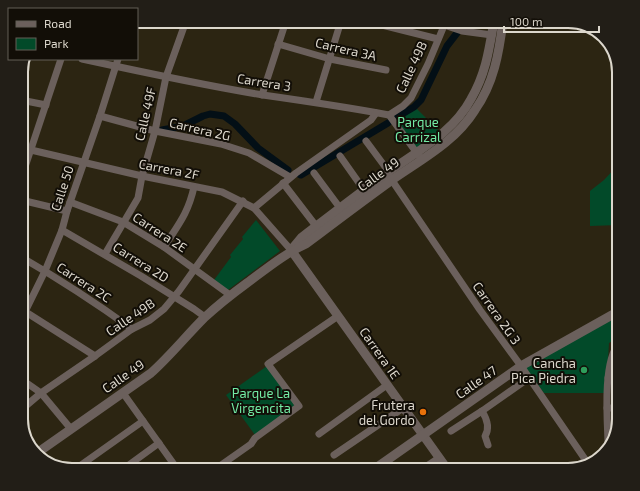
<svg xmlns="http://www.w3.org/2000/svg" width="640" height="491" font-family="'Exo 2',sans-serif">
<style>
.green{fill:#024a29}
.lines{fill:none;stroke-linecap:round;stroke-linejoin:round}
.canal{stroke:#030f16;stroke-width:7}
.minor{stroke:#6b605c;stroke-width:7}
.tertiary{stroke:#6b605c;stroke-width:9}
.leisure-dot{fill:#2e9e5b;stroke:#120e07;stroke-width:1.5}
.food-dot{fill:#e8710a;stroke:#120e07;stroke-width:1.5}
.labels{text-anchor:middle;stroke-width:4;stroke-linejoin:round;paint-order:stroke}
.street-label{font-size:13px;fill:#dcd7cc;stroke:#120e07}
.park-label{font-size:13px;fill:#73eba5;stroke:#120e07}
.poi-label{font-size:13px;fill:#dcd7cc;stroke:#120e07;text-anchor:end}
.rim{fill:none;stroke:#dcd7cc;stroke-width:2}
</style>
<rect width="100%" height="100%" fill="#2c2512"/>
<g class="green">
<polygon points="416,108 441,133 416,150 396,120"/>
<polygon points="619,164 619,225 590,226 590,191 604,180"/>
<polygon points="256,220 280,251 228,290 214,280 231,257 230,255 243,239 242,237"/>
<polygon points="619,316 619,337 609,343 606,393 544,393 525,367"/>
<polygon points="267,366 296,406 255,435 226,395"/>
</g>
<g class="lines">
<g class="canal">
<polyline points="459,29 465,21"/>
<polyline points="397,117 414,107 421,100 447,46 457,33"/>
<polyline points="162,130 183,126 203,116 210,114 224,116 235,124 258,148 288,170"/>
<polyline points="299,174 301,175 388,123"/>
</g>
<g class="minor">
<polyline points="366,21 438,39"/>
<polyline points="444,25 462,31 492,35"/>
<polyline points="278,44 330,59 386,70"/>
<path d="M82,59C142,72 202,85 263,95C305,101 347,107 389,115L419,156"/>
<polyline points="262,95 286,21"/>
<polyline points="21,100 46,105"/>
<polyline points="316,102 341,21"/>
<polyline points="389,115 403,106 411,98 428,64 446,21"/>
<polyline points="100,116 155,131 221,144 249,153 290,177"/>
<polyline points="366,141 389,172"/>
<polyline points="21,149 31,150 142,176 222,192 254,208 291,250"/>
<polyline points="340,156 364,190"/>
<polyline points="314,173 340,208"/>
<polyline points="389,176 480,310 521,366 589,465"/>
<polyline points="21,179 61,59"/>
<polyline points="283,183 316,226"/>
<polyline points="21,200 67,211"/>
<polyline points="70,202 123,222 164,247 230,295"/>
<polyline points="254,208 296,173 371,120 376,113"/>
<polyline points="62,230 141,276 194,309 205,317"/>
<path d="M164,247C178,225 188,214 194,187"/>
<polyline points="105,254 138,198 142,176 155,131 166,77 186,21"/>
<path d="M21,257C59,279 96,303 132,329"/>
<polyline points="21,309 95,356"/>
<polyline points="21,320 45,271 62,230 67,211 100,116 118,59"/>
<polyline points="608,378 619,378"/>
<polyline points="21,379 41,393 71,429"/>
<polyline points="123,393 178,470"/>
<polyline points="607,408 619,408"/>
<polyline points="21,410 41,393 95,356 132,329 150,320 164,309 179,291 243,201"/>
<path d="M482,411C487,419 490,428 485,436L488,445"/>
<polyline points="451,431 482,411 529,378"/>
<polyline points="319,434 387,385"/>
<path d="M612,441H608C607,417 603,361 619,343"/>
<polyline points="334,455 403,408"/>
<polyline points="572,469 585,461"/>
<polyline points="74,470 143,421"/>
<polyline points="122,470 159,443"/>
<polyline points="214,470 251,444 255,438 299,406 268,364 338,316"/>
<polyline points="421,470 439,458"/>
</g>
<g class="tertiary">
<path d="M292,249L302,237C330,216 358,194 387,173C417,151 453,133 471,99C486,73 489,50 494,21"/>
<polyline points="291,250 448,470"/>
<path d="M37,453L151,373C170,356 186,336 204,318C218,305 232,294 247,283C266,269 284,254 306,244C335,222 363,201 392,180C422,159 455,142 475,110C494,83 499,53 503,21"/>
<polyline points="373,470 521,366 619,311"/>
</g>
</g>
<circle class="leisure-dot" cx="584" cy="370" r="4"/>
<circle class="food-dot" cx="423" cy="412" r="4"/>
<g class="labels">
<g class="street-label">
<text transform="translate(346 49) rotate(13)" y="5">Carrera 3A</text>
<text transform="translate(411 67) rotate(-65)" y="5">Calle 49B</text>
<text transform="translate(264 82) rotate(9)" y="5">Carrera 3</text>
<text transform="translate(145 114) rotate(-77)" y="5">Calle 49F</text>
<text transform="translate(200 129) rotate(13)" y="5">Carrera 2G</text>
<text transform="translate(169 169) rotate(11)" y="5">Carrera 2F</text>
<text transform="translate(378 174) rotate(-36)" y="5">Calle 49</text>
<text transform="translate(62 188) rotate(-72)" y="5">Calle 50</text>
<text transform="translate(160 232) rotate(33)" y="5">Carrera 2E</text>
<text transform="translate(141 262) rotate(32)" y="5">Carrera 2D</text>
<text transform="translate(84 282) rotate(33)" y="5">Carrera 2C</text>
<text transform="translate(497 313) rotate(55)" y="5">Carrera 2G 3</text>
<text transform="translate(130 317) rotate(-34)" y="5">Calle 49B</text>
<text transform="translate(380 353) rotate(55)" y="5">Carrera 1E</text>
<text transform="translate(123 376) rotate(-35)" y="5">Calle 49</text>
<text transform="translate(476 382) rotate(-35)" y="5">Calle 47</text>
</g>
<g class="park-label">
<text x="418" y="127">Parque<tspan x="418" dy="15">Carrizal</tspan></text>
<text x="261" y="398">Parque La<tspan x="261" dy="15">Virgencita</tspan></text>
</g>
<g class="poi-label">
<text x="576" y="368">Cancha<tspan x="576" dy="15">Pica Piedra</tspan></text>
<text x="415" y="410">Frutera<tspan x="415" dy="15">del Gordo</tspan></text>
</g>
</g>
<path d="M0 0H640V491H0ZM72 28H568A44 44 0 0 1 612 72V419A44 44 0 0 1 568 463H72A44 44 0 0 1 28 419V72A44 44 0 0 1 72 28Z" fill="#221e17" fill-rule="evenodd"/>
<path class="rim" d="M72 28H568A44 44 0 0 1 612 72V419A44 44 0 0 1 568 463H72A44 44 0 0 1 28 419V72A44 44 0 0 1 72 28Z"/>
<rect x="8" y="8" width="130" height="52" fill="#120e07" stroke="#635e56"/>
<rect x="16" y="21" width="20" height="6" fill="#6b605c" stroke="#635e56"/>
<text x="44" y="28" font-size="12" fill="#dcd7cc">Road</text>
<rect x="16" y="38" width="20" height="12" fill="#024a29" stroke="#635e56"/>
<text x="44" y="48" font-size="12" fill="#dcd7cc">Park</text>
<path d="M504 26v6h95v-6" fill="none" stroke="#dcd7cc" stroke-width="2"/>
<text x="510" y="26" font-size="12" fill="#dcd7cc" stroke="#120e07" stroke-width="3" paint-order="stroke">100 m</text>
</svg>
